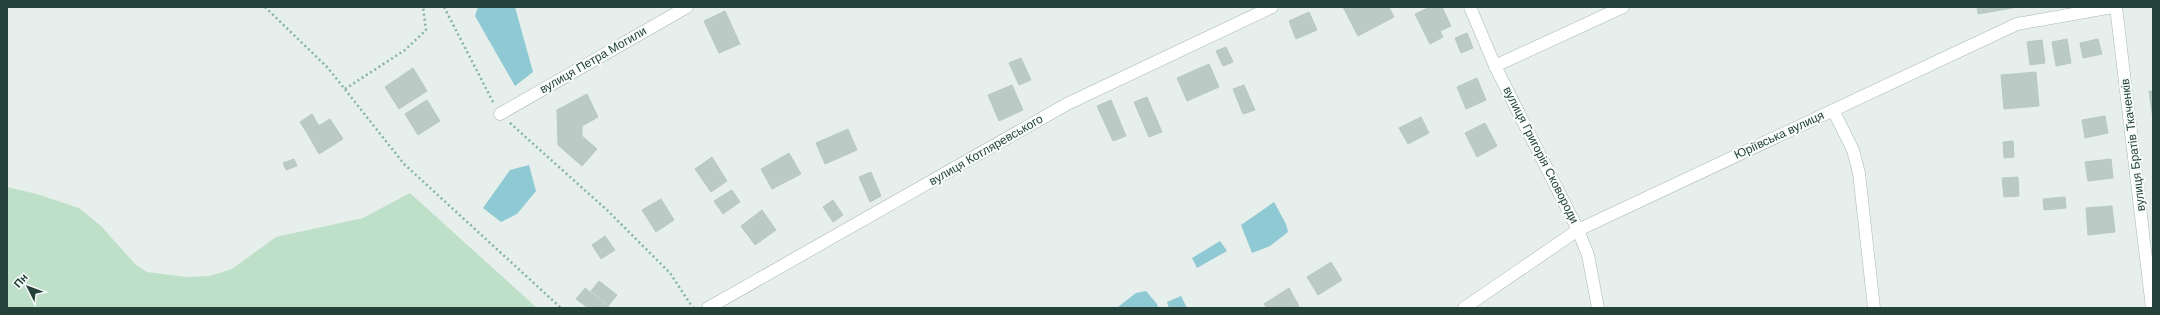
<svg xmlns="http://www.w3.org/2000/svg" width="2160" height="315" font-family="Helvetica,sans-serif">
<style>
.green{fill:#bfe0c8}
.water{fill:#8ec9d4}
.building{fill:#bbcac4;stroke:#b8c9c2}
.lines{fill:none;stroke-linecap:round;stroke-linejoin:round}
.minor-casing{stroke:#a8b8b2;stroke-width:13}
.path{stroke:#86b3a5;stroke-width:2.5;stroke-dasharray:2 3;stroke-linecap:butt}
.minor{stroke:#fff;stroke-width:12}
.labels{text-anchor:middle;stroke-width:4;stroke-linejoin:round;paint-order:stroke}
.street-label{font-size:12px;fill:#24423a;stroke:#f7fbf9}
</style>
<rect width="100%" height="100%" fill="#e6efeb"/>
<polygon class="green" points="7,187 37,194 79,208 102,227 135,264 147,272 186,277 210,276 232,269 276,237 363,218 410,193 537,308 7,308"/>
<g class="water">
<polygon points="478,7 515,7 533,72 515,86 475,16"/>
<polygon points="529,165 536,191 517,214 501,222 483,208 510,170"/>
<polygon points="1274,202 1286,224 1288,232 1270,246 1252,253 1241,225"/>
<polygon points="1220,241 1227,251 1197,268 1192,258"/>
<polygon points="1146,291 1157,304 1158,308 1118,307 1136,293"/>
<polygon points="1181,296 1187,308 1169,308 1167,302"/>
</g>
<g class="building">
<polygon points="1343,7 1389,7 1394,17 1358,36"/>
<polygon points="1442,7 1451,26 1440,31 1443,37 1430,44 1415,14 1430,7"/>
<polygon points="1977,7 2018,7 1978,14"/>
<polygon points="725,11 740,44 719,53 704,21"/>
<polygon points="1309,12 1317,30 1296,39 1289,21"/>
<polygon points="1467,33 1473,48 1461,53 1455,38"/>
<polygon points="2067,39 2071,63 2056,66 2052,42"/>
<polygon points="2098,39 2102,54 2083,58 2080,43"/>
<polygon points="2042,40 2045,63 2030,65 2027,42"/>
<polygon points="1226,47 1233,62 1223,66 1216,51"/>
<polygon points="1021,58 1031,80 1019,85 1009,63"/>
<polygon points="1209,64 1219,87 1187,101 1177,78"/>
<polygon points="413,68 427,91 399,109 385,87"/>
<polygon points="2036,72 2039,106 2004,109 2001,75"/>
<polygon points="1477,78 1486,100 1466,109 1457,87"/>
<polygon points="1012,85 1023,110 999,121 988,95"/>
<polygon points="1244,85 1255,110 1243,114 1233,89"/>
<polygon points="2149,91 2153,91 2153,119"/>
<polygon points="587,94 598,117 582,126 582,136 597,149 582,166 558,145 557,110"/>
<polygon points="1147,97 1162,132 1149,137 1134,102"/>
<polygon points="427,100 440,121 418,135 405,114"/>
<polygon points="1111,100 1126,136 1113,141 1097,106"/>
<polygon points="312,114 319,126 307,133 300,122"/>
<polygon points="2105,116 2108,133 2085,138 2082,120"/>
<polygon points="1421,117 1429,133 1408,144 1399,128"/>
<polygon points="330,119 343,139 319,154 307,133"/>
<polygon points="1485,123 1497,146 1477,157 1465,133"/>
<polygon points="848,129 857,150 825,164 816,143"/>
<polygon points="2013,141 2014,157 2004,158 2003,142"/>
<polygon points="789,153 801,174 772,189 761,169"/>
<polygon points="712,157 727,181 711,192 695,169"/>
<polygon points="294,159 297,166 286,170 283,163"/>
<polygon points="2111,159 2113,178 2088,181 2085,162"/>
<polygon points="871,172 881,196 870,202 859,177"/>
<polygon points="2018,177 2019,196 2004,197 2002,178"/>
<polygon points="732,190 740,202 723,214 714,201"/>
<polygon points="2065,197 2066,208 2044,210 2043,199"/>
<polygon points="661,199 674,220 656,232 642,210"/>
<polygon points="833,200 843,215 833,222 823,207"/>
<polygon points="2112,206 2115,232 2088,235 2086,208"/>
<polygon points="762,210 776,230 755,245 741,226"/>
<polygon points="605,236 615,250 601,259 592,245"/>
<polygon points="1331,262 1342,280 1318,295 1307,277"/>
<polygon points="599,281 617,295 609,305 591,291"/>
<polygon points="585,288 611,308 588,308 576,299"/>
<polygon points="1289,288 1299,306 1296,308 1267,308 1264,304"/>
</g>
<g class="lines">
<g class="minor-casing">
<g id="minor">
<polyline points="1470,7 1495,66 1578,230 1588,255 1598,308"/>
<polyline points="2116,7 2152,308"/>
<polyline points="1495,66 1623,7"/>
<polyline points="1833,110 1853,150 1859,173 1874,308"/>
<polyline points="500,114 687,7"/>
<polyline points="708,308 1067,104 1272,7"/>
<polyline points="1464,308 1578,230 2017,24 2113,7"/>
</g>
</g>
<g class="path">
<polyline points="265,7 328,68 404,164 561,308"/>
<polyline points="444,7 494,104"/>
<polyline points="345,89 405,50 426,30 423,7"/>
<polyline points="510,123 608,211 670,273 693,308"/>
</g>
<use href="#minor" class="minor"/>
</g>
<g class="labels">
<g class="street-label">
<text transform="translate(593 60) rotate(-30)" y="4">вулиця Петра Могили</text>
<text transform="translate(1779 135) rotate(-25)" y="4">Юріївська вулиця</text>
<text transform="translate(2133 145) rotate(-97)" y="4">вулиця Братів Ткаченків</text>
<text transform="translate(986 150) rotate(-30)" y="4">вулиця Котляревського</text>
<text transform="translate(1541 155) rotate(63)" y="4">вулиця Григорія Сковороди</text>
</g>
</g>
<rect width="2160" height="315" fill="none" stroke="#24423a" stroke-width="16"/>
<g transform="translate(28 287) rotate(312)" stroke="#f7fbf9" stroke-width="3" paint-order="stroke">
<path d="M0-3L7 15L0 10L-7 15Z" fill="#24423a"/>
<text y="-6" font-size="11" font-weight="bold" text-anchor="middle" fill="#24423a">Пн</text>
</g>
</svg>
